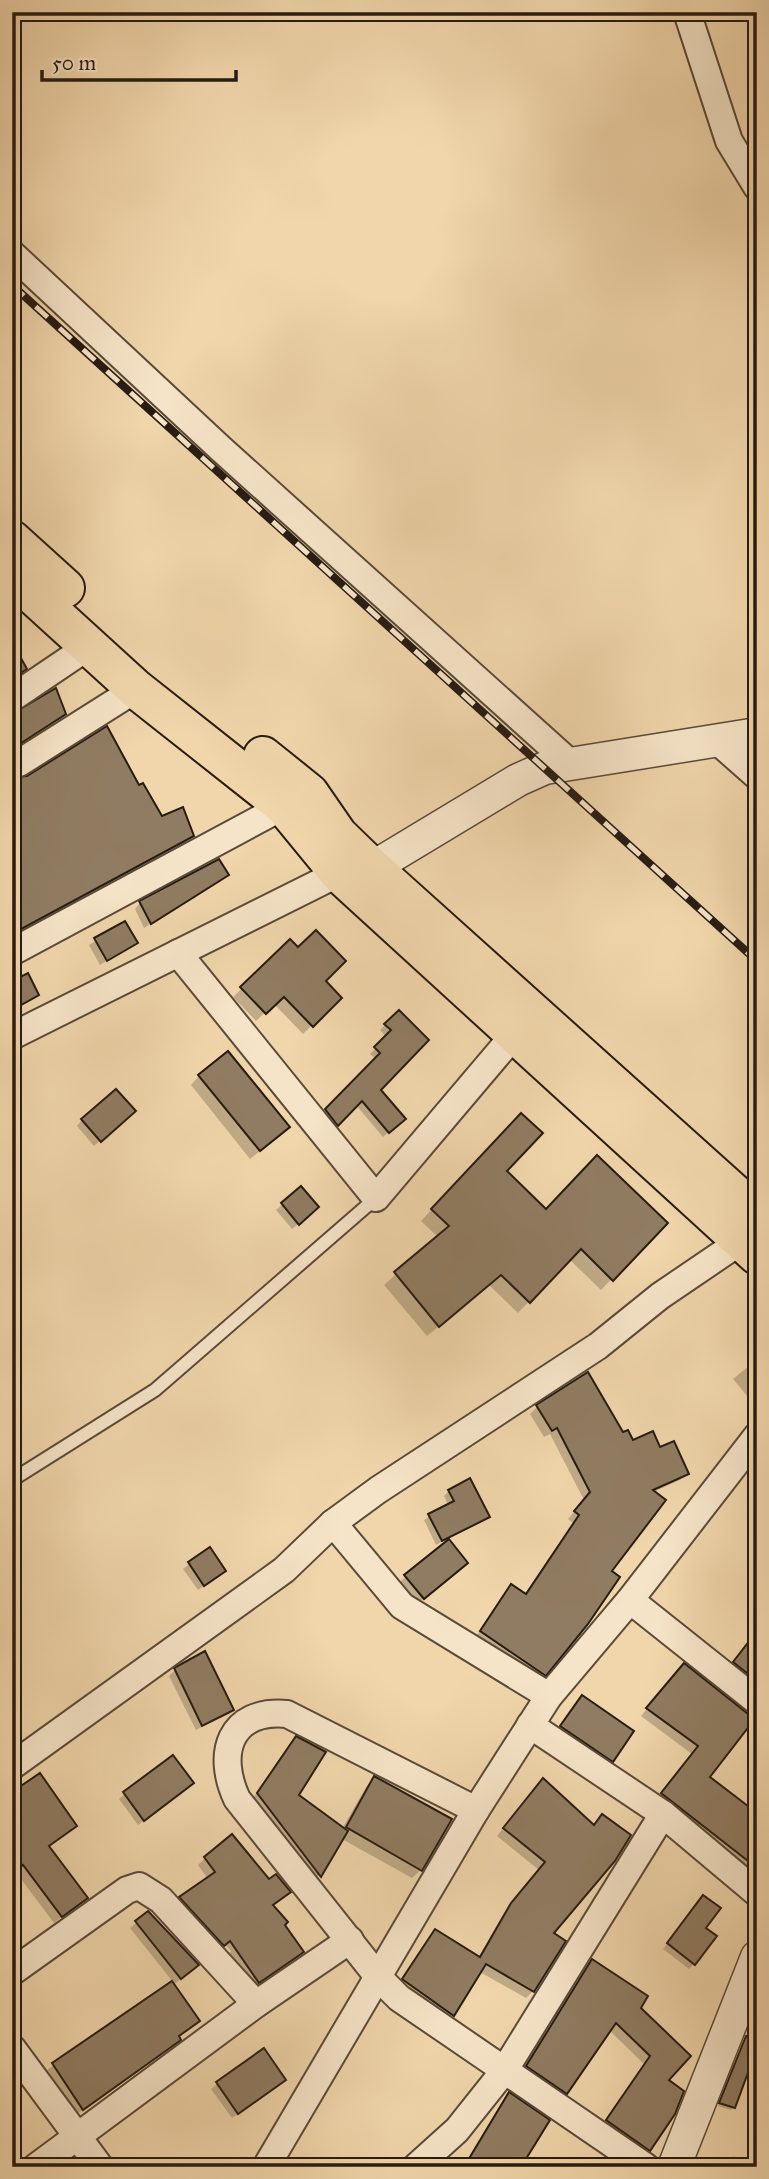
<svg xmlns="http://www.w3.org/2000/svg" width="769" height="2179" font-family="'IM FELL Great Primer',serif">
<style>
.shadow{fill:#0003}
.building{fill:#907c62;stroke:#261b13;stroke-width:2}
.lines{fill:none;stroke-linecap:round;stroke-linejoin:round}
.service-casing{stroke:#594a39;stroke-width:16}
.minor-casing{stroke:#594a39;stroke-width:30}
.tertiary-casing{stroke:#594a39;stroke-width:35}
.primary-casing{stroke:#261b13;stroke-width:42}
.service{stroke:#f6e4c8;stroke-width:12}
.minor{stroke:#f6e4c8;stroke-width:26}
.tertiary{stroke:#f6e4c8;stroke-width:32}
.primary{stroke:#f1d6ab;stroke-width:38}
.rail-casing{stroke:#261b13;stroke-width:8}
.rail{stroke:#f6e4c8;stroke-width:5;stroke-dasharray:16;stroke-linecap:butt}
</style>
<rect width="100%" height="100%" fill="#f1d6ab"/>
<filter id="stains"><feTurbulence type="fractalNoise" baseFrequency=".00286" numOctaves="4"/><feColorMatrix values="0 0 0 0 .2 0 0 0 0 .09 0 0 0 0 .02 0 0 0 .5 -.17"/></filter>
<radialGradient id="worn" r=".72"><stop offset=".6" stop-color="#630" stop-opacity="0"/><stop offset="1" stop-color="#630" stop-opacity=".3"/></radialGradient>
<g class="shadow">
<polygon points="12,713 21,713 64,714 12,752"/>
<polygon points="12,778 138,787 162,818 192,836 183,845 12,938"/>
<polygon points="227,874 221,880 144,928 135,909 140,903"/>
<polygon points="124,924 135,943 100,965 89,945"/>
<polygon points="290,941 340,998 303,1034 274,1004 256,1021 233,997"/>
<polygon points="12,983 37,995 12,1011"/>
<polygon points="399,1012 378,1090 398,1124 383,1137 356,1105 332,1130 320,1116 376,1059 370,1054 387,1037 380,1030"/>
<polygon points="199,1076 279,1136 250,1159 191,1085"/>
<polygon points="127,1117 94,1146 77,1126 82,1120"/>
<polygon points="510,1126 504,1171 546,1211 666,1223 601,1290 569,1259 518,1313 489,1285 427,1336 384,1285 438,1237 421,1221"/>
<polygon points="301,1188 311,1213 292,1229 276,1210"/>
<polygon points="755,1361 757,1363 757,1408 733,1379"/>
<polygon points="537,1407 659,1449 687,1473 680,1480 653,1492 609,1571 537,1681 474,1639 512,1586 524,1595 573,1523 568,1519 584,1500 550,1434 544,1437 530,1414"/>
<polygon points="449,1491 488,1516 436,1545 424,1520 448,1505 444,1496"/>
<polygon points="209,1549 224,1571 198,1590 183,1569"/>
<polygon points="460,1569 417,1604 400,1582 406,1576"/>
<polygon points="757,1638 757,1693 729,1668 749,1642"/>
<polygon points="175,1670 232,1710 196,1730 169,1676"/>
<polygon points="677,1672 707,1778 757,1815 757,1880 655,1801 692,1754 641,1716"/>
<polygon points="582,1697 612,1761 606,1766 556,1733"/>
<polygon points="296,1738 297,1796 342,1829 366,1787 374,1778 421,1870 412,1878 342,1839 315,1881 252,1799"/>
<polygon points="536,1788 593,1827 533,1991 526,1998 480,1972 445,2023 396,1987 436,1931 478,1958 504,1913 539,1870 497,1836"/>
<polygon points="186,1789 138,1825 119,1799 125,1794"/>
<polygon points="12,1793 74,1826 48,1847 86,1898 54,1923 15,1871 12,1873"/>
<polygon points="205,1858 269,1881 289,1892 272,1906 301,1952 251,1989 222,1947 216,1951 174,1905 179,1899 229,1953 231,1951 182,1897 208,1879 198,1865"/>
<polygon points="698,1902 703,1928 694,1964 689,1969 663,1949"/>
<polygon points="148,1913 191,1971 173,1985 177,2037 173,2045 77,2114 47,2070 173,1982 130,1928"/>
<polygon points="592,1961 638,2008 666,2080 649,2150 642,2156 600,2128 644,2064 609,2030 558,2099 520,2073"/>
<polygon points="746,2038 734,2107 731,2110 718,2106"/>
<polygon points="263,2050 278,2085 232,2118 211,2089"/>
<polygon points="509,2094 519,2167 467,2167 464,2165"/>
<polygon points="734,2156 741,2167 723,2167 723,2166"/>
<polygon points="328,2158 333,2167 312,2167"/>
</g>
<g class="building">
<polygon points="12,642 27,669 12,679"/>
<polygon points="56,688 66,714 12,749 12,714"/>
<polygon points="107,726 139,785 143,783 162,816 183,807 194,836 12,934 12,777 27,776"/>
<polygon points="219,859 229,875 151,924 139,901"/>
<polygon points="125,921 138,943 107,961 94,938"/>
<polygon points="316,930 346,961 326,981 342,998 313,1027 284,997 266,1014 240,987 290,939 298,947"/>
<polygon points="28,973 39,995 12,1010 12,981"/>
<polygon points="399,1010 429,1040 381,1090 406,1119 389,1133 362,1101 338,1126 325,1109 380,1053 374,1047 391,1030 384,1024"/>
<polygon points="228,1051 290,1127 260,1151 198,1075"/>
<polygon points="116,1089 136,1111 101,1142 81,1119"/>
<polygon points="521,1113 543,1133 507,1171 546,1209 597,1155 668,1223 613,1281 581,1249 530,1303 501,1275 439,1327 394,1272 449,1226 431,1209"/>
<polygon points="301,1186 319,1207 299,1225 281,1203"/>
<polygon points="588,1372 623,1432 628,1430 633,1440 653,1431 660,1447 674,1441 689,1474 653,1490 666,1500 612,1571 620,1577 588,1624 546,1676 480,1631 511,1584 526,1594 579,1515 574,1511 590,1492 557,1428 552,1431 536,1405"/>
<polygon points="470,1478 490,1517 442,1541 428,1514 454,1501 448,1490"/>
<polygon points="449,1539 468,1563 424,1599 404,1575"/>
<polygon points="210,1547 226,1571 204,1586 188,1562"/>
<polygon points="757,1631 757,1681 733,1662"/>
<polygon points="205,1651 234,1710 202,1726 174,1668"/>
<polygon points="684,1663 747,1713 757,1716 710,1777 757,1813 757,1868 661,1793 698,1746 646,1708"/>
<polygon points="582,1695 634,1731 613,1762 560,1726"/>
<polygon points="296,1736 326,1752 299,1795 348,1831 321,1877 257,1793"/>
<polygon points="173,1755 194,1783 144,1821 123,1792"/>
<polygon points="40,1773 77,1826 49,1846 88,1898 62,1917 23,1865 12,1873 12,1792"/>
<polygon points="374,1776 452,1819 422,1871 346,1827"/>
<polygon points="543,1778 594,1825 602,1814 631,1835 615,1861 554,1933 566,1941 534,1992 486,1964 454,2016 402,1979 435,1929 480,1957 511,1903 545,1862 503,1828"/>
<polygon points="232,1834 269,1879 276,1874 291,1892 273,1905 288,1922 285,1925 304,1952 259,1983 230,1941 224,1946 179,1897 215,1872 204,1857"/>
<polygon points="703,1895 721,1908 706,1928 717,1936 695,1965 667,1943"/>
<polygon points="148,1911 199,1965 181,1979 135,1921"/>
<polygon points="592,1959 648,1996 641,2008 691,2056 669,2080 684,2091 675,2114 650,2151 606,2120 650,2056 616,2023 567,2094 526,2066"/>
<polygon points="172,1981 200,2021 179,2036 181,2040 83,2110 52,2063"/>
<polygon points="746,2036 757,2041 757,2048 735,2108 719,2103"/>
<polygon points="264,2048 286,2080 238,2114 216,2082"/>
<polygon points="509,2092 550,2120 521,2167 484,2167 470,2157"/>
</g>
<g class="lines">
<g class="service-casing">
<polyline id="service" points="12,1480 155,1390 376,1198"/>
</g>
<g class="minor-casing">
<g id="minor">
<polyline points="687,12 729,141 757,187"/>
<polyline points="12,254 220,448 571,764"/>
<polyline points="12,698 89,646"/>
<polyline points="715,739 757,776"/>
<polyline points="19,763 136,689"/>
<polyline points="12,952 295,800"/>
<polyline points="178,953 376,1198 514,1035"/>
<polyline points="12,1036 339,873"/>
<polyline points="333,1523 402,1606 549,1696"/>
<polyline points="630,1600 757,1701"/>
<polyline points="530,1725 663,1814 757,1893"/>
<polyline points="12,1766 284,1570 333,1523 378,1490 598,1346 660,1296 741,1241"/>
<path d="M476,1810L287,1714C229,1709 216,1754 237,1799L379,1978L399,1998L646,2167"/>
<polyline points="12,1972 127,1890 139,1886 161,1900 256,2004"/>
<polyline points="12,2048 100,2167"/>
<polyline points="36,2167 256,2004 350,1940"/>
<polyline points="266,2167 476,1810 549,1696 630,1600 757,1436"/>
<polyline points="416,2167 457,2130 504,2071 663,1814"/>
</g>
</g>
<g class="tertiary-casing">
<g id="tertiary">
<polyline points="372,868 518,780 545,768 757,734"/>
<polyline points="674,2167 757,1957"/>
</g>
</g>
<g class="primary-casing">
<g id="primary">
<polyline points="12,540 65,588"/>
<polyline points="12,576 136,689 284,806 339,873 757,1255"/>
<polyline points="263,756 309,793 338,835 372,868 757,1214"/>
</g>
</g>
<use href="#service" class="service"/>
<use href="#minor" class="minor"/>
<use href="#tertiary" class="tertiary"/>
<use href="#primary" class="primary"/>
<g class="rail-casing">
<polyline id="rail" points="12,285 757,961"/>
</g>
<use href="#rail" class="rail"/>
</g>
<rect width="769" height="2179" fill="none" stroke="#f1d6ab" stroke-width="42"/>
<rect x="14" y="14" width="741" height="2151" fill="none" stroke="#261b13" stroke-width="3.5"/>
<rect x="21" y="21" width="727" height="2137" fill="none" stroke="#261b13" stroke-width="2"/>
<path d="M42 70v10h194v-10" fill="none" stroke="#261b13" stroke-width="3.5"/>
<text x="52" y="70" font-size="21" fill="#261b13" stroke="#f6e4c8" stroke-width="5" paint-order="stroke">50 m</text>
<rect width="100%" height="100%" filter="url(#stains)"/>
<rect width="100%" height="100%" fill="url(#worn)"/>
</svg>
